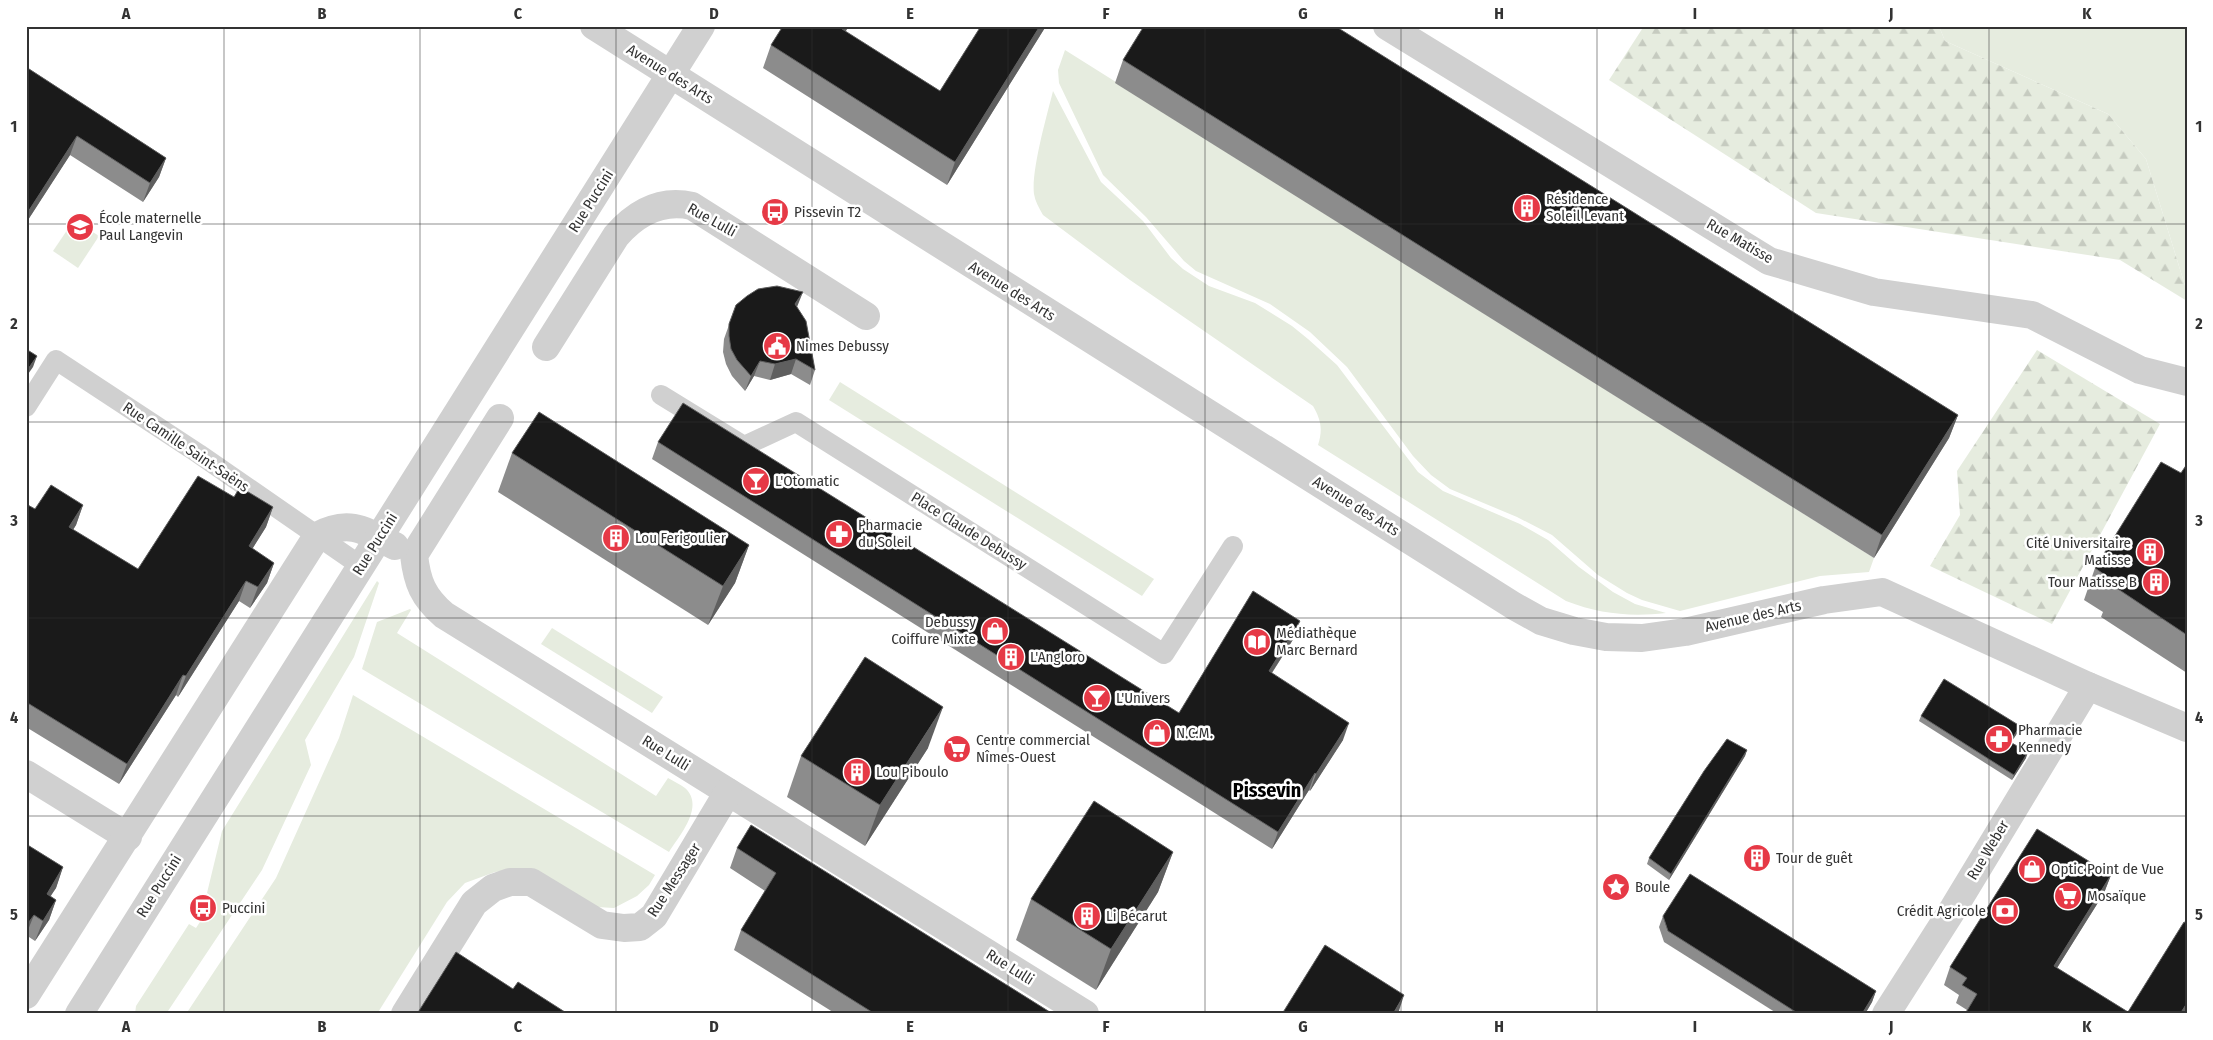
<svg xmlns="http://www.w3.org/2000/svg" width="2213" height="1040" font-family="'Fira Sans Condensed',sans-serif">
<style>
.green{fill:#e6ecdf}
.forest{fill:url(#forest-firs)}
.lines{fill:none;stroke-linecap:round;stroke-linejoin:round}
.pedestrian{stroke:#d0d0d0;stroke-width:20}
.minor{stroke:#d0d0d0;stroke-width:28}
.wall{fill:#8c8c8c}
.shaded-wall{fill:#5f5f5f}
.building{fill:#1a1a1a;stroke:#5f5f5f}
.grid{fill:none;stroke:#333;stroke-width:1;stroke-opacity:0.55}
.labels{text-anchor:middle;stroke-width:5;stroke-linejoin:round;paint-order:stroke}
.street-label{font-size:15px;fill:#333;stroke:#fff}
.poi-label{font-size:15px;fill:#333;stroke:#fff;text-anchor:start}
.district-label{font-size:20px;font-weight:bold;fill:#000;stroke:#fff}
.neatline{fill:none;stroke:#333;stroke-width:2}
.grid-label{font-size:16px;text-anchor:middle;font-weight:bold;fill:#333}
</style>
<defs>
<pattern id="forest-firs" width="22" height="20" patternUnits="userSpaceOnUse" patternTransform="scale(1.25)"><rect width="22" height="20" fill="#e6ecdf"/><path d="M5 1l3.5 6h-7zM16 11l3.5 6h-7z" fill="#c6cbc0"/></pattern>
</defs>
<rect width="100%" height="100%" fill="#fff"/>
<g class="green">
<polygon points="1939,26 2187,26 2187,292 2146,159 2108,114 1945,41"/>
<polygon points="1065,50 1874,558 1869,572 1820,576 1680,611 1642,600 1627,593 1598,575 1552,535 1517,517 1450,489 1431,475 1413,456 1347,367 1310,332 1270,304 1196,271 1184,261 1146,217 1103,175 1059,83 1058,70"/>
<path d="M1053,91L1101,182L1143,221L1171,258L1183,269L1209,286L1255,303L1292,326L1308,339L1337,365L1418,472L1443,491L1520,524L1548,540L1579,567L1613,592L1635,604L1666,613C1630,617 1600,614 1566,601L1318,445C1323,429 1321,420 1313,406L1130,280L1043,215C1039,208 1035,201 1034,194C1031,171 1047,115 1053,91Z"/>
<polygon points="74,220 99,236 78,268 53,251"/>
<polygon points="840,382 1154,579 1142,596 829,400"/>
<polygon points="377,581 379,583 354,657 305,740 311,765 262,870 166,1014 135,1014 136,1006 189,924 196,928 215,899 207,893 222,831"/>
<path d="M410,609L411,610L397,633L656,796L668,778C673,781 680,784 685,788C705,806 680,835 669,852L362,669L377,622Z"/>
<polygon points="552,628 663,697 652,713 541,644"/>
<polygon points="353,695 655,875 649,885 637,896 614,908 597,907 513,870 495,872 465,883 447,902 377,1014 186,1014 276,878 339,738"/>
</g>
<g class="forest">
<polygon points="1644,26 1939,26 1945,41 2108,114 2146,159 2187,292 2187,301 2120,260 1816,213 1609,80"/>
<polygon points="2037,350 2160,424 2052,624 1930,566 1960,515 1957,471"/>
</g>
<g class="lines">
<g class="pedestrian">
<polyline points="661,395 744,446 796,422 1164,654 1233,546"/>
<polyline points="26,407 56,360 199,454 361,566"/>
</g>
<g class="minor">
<polyline points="594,26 1514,606 1541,621 1574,631 1606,637 1642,638 1685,632 1824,600 1882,592 2088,686 2187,728"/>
<polyline points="1387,26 1769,261 1874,292 2032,315 2140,370 2187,382"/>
<path d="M546,347L616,236C636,213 661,199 692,206L866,316"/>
<path d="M500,418L414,555C417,582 423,597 444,615L1085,1014"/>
<polyline points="26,774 128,837"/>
<path d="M26,995L317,536C349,518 366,531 395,546"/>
<polyline points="79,1014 701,26"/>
<polyline points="405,1014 474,903 493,888 510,882 531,882 602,925 624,928 640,927 654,916 728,792"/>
<polyline points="1886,1014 1953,909 2088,686"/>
</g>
</g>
<g class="wall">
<polygon points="981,26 1046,26 947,185 763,68 771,45 846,32 940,91"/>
<polygon points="1123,60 1958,415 1949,438 1874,558 1115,83"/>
<polygon points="26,67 166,158 159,177 143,202 70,155 26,223"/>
<polygon points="736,305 797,307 815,370 810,385 791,374 770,380 754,376 745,391 732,376 726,364 723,352 724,339"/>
<polygon points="658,442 1179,713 1294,638 1272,673 1343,740 1310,791 1309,790 1272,849 652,459"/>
<polygon points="512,453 749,545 735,583 708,625 498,492"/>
<polygon points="2187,464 2187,673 2101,617 2103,612 2084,600 2095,568 2181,473"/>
<polygon points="234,497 273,507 266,527 252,549 274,563 267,583 250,608 239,601 178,697 176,695 119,784 26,727 26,504 35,509 83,505 76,525 73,530 138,569"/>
<polygon points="1921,716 2020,726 2018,732 2011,742 2026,758 2012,780 1919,721"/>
<polygon points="928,748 865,846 787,797 801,756"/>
<polygon points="1747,750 1745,756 1669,880 1647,864 1649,858"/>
<polygon points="26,844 63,867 56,888 50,896 56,900 49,920 35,941 26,935"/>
<polygon points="737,848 1053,1014 836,1014 734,950 741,930 765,891 730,868"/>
<polygon points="1173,852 1158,892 1096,990 1016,940 1031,899"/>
<polygon points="2111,875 2104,893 2057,968 2128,1012 2187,923 2187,1011 2185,1014 1965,1014 1967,1010 1956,1003 1959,995 1944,985 1950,967"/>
<polygon points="1663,916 1876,991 1872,1002 1865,1014 1778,1014 1664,942 1659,927"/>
</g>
<g class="shaded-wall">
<polygon points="843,26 849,26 833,52 842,29"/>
<polygon points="1040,26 1046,26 947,185 955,162"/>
<polygon points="77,136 70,155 26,223 26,215"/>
<polygon points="166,158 159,177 143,202 150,183"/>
<polygon points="803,292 797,307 795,304"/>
<polygon points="37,356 33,367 26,377 26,372"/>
<polygon points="796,359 791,374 770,380 775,364"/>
<polygon points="760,361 754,376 745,391 751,376"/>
<polygon points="1958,415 1949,438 1874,558 1882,535"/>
<polygon points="83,505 76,525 61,548 69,527"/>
<polygon points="273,507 266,527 241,567 249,546"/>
<polygon points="749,545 735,583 708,625 723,586"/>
<polygon points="274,563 267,583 250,608 258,587"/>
<polygon points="246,581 239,601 178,697 186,676"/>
<polygon points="1300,621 1294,638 1262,688 1269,671"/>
<polygon points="183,675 176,695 119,784 127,764"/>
<polygon points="943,707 928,748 865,846 880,805"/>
<polygon points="1349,723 1343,740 1310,791 1316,774"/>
<polygon points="2020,726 2018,732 2008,747 2010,742"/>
<polygon points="1747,750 1745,756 1669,880 1671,874"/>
<polygon points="2028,752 2026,758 2012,780 2014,775"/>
<polygon points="1315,773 1309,790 1272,849 1278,832"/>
<polygon points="1173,852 1158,892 1096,990 1111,949"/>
<polygon points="63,867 56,888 39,914 47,894"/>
<polygon points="2111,875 2104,893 2047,984 2054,966"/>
<polygon points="56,900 49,920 35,941 43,921"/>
<polygon points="34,915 26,935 26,926"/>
<polygon points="1876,991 1872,1002 1865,1014 1862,1014"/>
<polygon points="1404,995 1398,1014 1393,1014"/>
<polygon points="2187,1003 2187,1011 2185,1014 2180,1014"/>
</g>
<g class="building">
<polygon points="783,26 843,26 842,29 940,91 981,26 1040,26 955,162 771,45"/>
<polygon points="1144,26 1335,26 1958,415 1882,535 1123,60"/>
<polygon points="26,67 166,158 150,183 77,136 26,215"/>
<polygon points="777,286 803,292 795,304 806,321 815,370 796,359 775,364 760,361 751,376 737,360 731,349 729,336 729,324 736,305 747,296 758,289"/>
<polygon points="26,349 37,356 26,372"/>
<polygon points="683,403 1179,713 1253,591 1300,621 1269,671 1349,723 1316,774 1315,773 1278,832 658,442"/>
<polygon points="539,412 749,545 723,586 512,453"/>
<polygon points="2161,462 2181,473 2187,464 2187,635 2112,585 2115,582 2095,568"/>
<polygon points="198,476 234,497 240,487 273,507 249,546 274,563 258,587 246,581 186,676 183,675 127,764 26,702 26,504 35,509 51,485 83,505 69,527 138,569"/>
<polygon points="865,657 943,707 880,805 801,756"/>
<polygon points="1944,679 2020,726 2010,742 2028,752 2014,775 1921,716"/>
<polygon points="1727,739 1747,750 1671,874 1649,858 1704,771"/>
<polygon points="1094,801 1173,852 1111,949 1031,899"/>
<polygon points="751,825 1053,1014 875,1014 741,930 776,873 737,848"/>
<polygon points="2037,829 2111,875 2054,966 2128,1012 2184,922 2187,923 2187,1003 2180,1014 1965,1014 1977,994 1962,985 1967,978 1950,967"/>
<polygon points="26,844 63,867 47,894 56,900 43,921 34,915 26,926"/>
<polygon points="1690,874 1876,991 1862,1014 1799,1014 1668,931 1663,916"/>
<polygon points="1325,945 1404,995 1393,1014 1282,1014"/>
<polygon points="456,952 513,989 518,982 568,1014 417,1014"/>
</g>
<path class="grid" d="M224,26V1014M420,26V1014M616,26V1014M812,26V1014M1008,26V1014M1205,26V1014M1401,26V1014M1597,26V1014M1793,26V1014M1989,26V1014M26,224H2187M26,422H2187M26,618H2187M26,816H2187"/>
<defs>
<g id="building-disc" transform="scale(1.4375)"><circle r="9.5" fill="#e63946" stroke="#fff"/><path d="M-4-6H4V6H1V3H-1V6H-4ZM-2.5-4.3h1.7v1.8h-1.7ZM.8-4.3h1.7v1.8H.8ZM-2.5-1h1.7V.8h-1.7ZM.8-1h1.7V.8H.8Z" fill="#fff"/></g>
<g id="bus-disc" transform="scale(1.4375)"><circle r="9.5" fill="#e63946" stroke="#fff"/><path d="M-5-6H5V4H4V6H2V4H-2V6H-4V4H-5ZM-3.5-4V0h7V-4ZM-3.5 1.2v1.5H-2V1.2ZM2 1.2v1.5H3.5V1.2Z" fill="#fff"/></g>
<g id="school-disc" transform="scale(1.4375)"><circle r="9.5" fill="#e63946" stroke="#fff"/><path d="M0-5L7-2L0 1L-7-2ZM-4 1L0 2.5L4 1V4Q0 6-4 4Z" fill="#fff"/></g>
<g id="civic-disc" transform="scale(1.4375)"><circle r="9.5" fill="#e63946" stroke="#fff"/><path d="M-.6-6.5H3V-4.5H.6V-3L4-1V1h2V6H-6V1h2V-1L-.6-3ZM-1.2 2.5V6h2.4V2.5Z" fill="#fff"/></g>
<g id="bar-disc" transform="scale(1.4375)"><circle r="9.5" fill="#e63946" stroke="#fff"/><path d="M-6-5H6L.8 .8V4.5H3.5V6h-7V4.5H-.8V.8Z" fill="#fff"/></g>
<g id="pharmacy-disc" transform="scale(1.4375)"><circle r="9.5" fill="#e63946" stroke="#fff"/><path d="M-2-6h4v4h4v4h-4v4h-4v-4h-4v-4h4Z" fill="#fff"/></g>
<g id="shop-disc" transform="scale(1.4375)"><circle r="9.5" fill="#e63946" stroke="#fff"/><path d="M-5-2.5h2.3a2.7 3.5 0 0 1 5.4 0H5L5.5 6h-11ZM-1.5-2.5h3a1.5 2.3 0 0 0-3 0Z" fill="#fff"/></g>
<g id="library-disc" transform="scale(1.4375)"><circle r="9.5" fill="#e63946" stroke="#fff"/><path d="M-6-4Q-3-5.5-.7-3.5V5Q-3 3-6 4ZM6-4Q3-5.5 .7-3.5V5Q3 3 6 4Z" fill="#fff"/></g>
<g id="supermarket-disc" transform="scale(1.4375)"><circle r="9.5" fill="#e63946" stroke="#fff"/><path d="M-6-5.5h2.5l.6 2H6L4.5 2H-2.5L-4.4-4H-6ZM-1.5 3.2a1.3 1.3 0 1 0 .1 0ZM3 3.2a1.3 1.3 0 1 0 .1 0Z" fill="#fff"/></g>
<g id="sight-disc" transform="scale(1.4375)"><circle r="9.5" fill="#e63946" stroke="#fff"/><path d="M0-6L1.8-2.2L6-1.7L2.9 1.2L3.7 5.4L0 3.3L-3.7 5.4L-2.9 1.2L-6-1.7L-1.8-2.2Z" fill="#fff"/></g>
<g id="bank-disc" transform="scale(1.4375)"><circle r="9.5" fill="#e63946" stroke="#fff"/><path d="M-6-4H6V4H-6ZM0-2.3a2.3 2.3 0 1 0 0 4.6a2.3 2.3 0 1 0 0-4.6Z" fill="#fff"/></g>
</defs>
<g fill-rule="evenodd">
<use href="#building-disc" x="1527" y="208"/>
<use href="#bus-disc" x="775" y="212"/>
<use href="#school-disc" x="80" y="227"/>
<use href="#civic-disc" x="777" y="346"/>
<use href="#bar-disc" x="756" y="481"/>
<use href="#pharmacy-disc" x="839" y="534"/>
<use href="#building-disc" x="616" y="538"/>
<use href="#building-disc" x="2150" y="552"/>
<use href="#building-disc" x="2156" y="582"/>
<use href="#shop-disc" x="995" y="631"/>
<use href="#library-disc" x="1257" y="642"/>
<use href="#building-disc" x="1011" y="657"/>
<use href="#bar-disc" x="1097" y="698"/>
<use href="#shop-disc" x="1157" y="733"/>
<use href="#pharmacy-disc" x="1999" y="739"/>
<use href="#supermarket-disc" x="957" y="749"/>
<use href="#building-disc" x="857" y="772"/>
<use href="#building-disc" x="1757" y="858"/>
<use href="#shop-disc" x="2032" y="869"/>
<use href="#sight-disc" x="1616" y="887"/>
<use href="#supermarket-disc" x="2068" y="896"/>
<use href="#bus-disc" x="203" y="908"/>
<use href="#bank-disc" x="2005" y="911"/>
<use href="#building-disc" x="1087" y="916"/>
</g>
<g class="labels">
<g class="street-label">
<text transform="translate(670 74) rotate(32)" y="5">Avenue des Arts</text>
<text transform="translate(591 201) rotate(-58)" y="5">Rue Puccini</text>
<text transform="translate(712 220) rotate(29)" y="5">Rue Lulli</text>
<text transform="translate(1740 241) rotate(30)" y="5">Rue Matisse</text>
<text transform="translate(1012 291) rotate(32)" y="5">Avenue des Arts</text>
<text transform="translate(186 447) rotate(34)" y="5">Rue Camille Saint-Saëns</text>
<text transform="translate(1356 506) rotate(32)" y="5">Avenue des Arts</text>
<text transform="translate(969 531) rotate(32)" y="5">Place Claude Debussy</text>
<text transform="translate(375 544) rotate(-58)" y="5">Rue Puccini</text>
<text transform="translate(1753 616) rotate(-13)" y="5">Avenue des Arts</text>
<text transform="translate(666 753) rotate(32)" y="5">Rue Lulli</text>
<text transform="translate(1988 850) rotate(-59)" y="5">Rue Weber</text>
<text transform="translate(674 880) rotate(-57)" y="5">Rue Messager</text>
<text transform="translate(159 886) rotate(-58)" y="5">Rue Puccini</text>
<text transform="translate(1010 967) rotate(32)" y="5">Rue Lulli</text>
</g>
<g class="poi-label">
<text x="1546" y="204">Résidence<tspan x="1546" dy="17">Soleil Levant</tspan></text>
<text x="794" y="217">Pissevin T2</text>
<text x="99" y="223">École maternelle<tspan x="99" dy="17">Paul Langevin</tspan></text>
<text x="796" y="351">Nimes Debussy</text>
<text x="775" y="486">L'Otomatic</text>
<text x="858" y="530">Pharmacie<tspan x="858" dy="17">du Soleil</tspan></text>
<text x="635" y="543">Lou Ferigoulier</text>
<text x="2131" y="548" text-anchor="end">Cité Universitaire<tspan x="2131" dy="17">Matisse</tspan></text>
<text x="2137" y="587" text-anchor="end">Tour Matisse B</text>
<text x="976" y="627" text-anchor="end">Debussy<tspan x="976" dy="17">Coiffure Mixte</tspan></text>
<text x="1276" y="638">Médiathèque<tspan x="1276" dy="17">Marc Bernard</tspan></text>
<text x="1030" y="662">L'Angloro</text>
<text x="1116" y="703">L'Univers</text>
<text x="2018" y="735">Pharmacie<tspan x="2018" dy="17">Kennedy</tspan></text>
<text x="1176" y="738">N.C.M.</text>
<text x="976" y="745">Centre commercial<tspan x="976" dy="17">Nîmes-Ouest</tspan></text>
<text x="876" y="777">Lou Piboulo</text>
<text x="1776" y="863">Tour de guêt</text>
<text x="2051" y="874">Optic Point de Vue</text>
<text x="1635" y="892">Boule</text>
<text x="2087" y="901">Mosaïque</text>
<text x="222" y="913">Puccini</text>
<text x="1986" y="916" text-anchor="end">Crédit Agricole</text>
<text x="1106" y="921">Li Bécarut</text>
</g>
<g class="district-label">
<text x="1267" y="797">Pissevin</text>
</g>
</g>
<rect width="2213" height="1040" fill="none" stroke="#ffffff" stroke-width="55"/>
<rect x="28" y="28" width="2158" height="984" class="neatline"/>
<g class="grid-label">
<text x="126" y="19">A</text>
<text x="322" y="19">B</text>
<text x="518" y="19">C</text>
<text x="714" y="19">D</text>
<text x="910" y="19">E</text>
<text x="1106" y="19">F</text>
<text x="1303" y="19">G</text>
<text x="1499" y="19">H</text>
<text x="1695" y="19">I</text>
<text x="1891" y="19">J</text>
<text x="2087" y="19">K</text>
<text x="14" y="132">1</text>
<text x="2199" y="132">1</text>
<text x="14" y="329">2</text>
<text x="2199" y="329">2</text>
<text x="14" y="526">3</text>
<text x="2199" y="526">3</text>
<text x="14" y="723">4</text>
<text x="2199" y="723">4</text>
<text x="14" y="920">5</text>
<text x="2199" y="920">5</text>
<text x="126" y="1032">A</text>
<text x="322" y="1032">B</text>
<text x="518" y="1032">C</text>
<text x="714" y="1032">D</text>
<text x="910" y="1032">E</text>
<text x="1106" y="1032">F</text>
<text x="1303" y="1032">G</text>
<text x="1499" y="1032">H</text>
<text x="1695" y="1032">I</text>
<text x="1891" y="1032">J</text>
<text x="2087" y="1032">K</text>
</g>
</svg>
